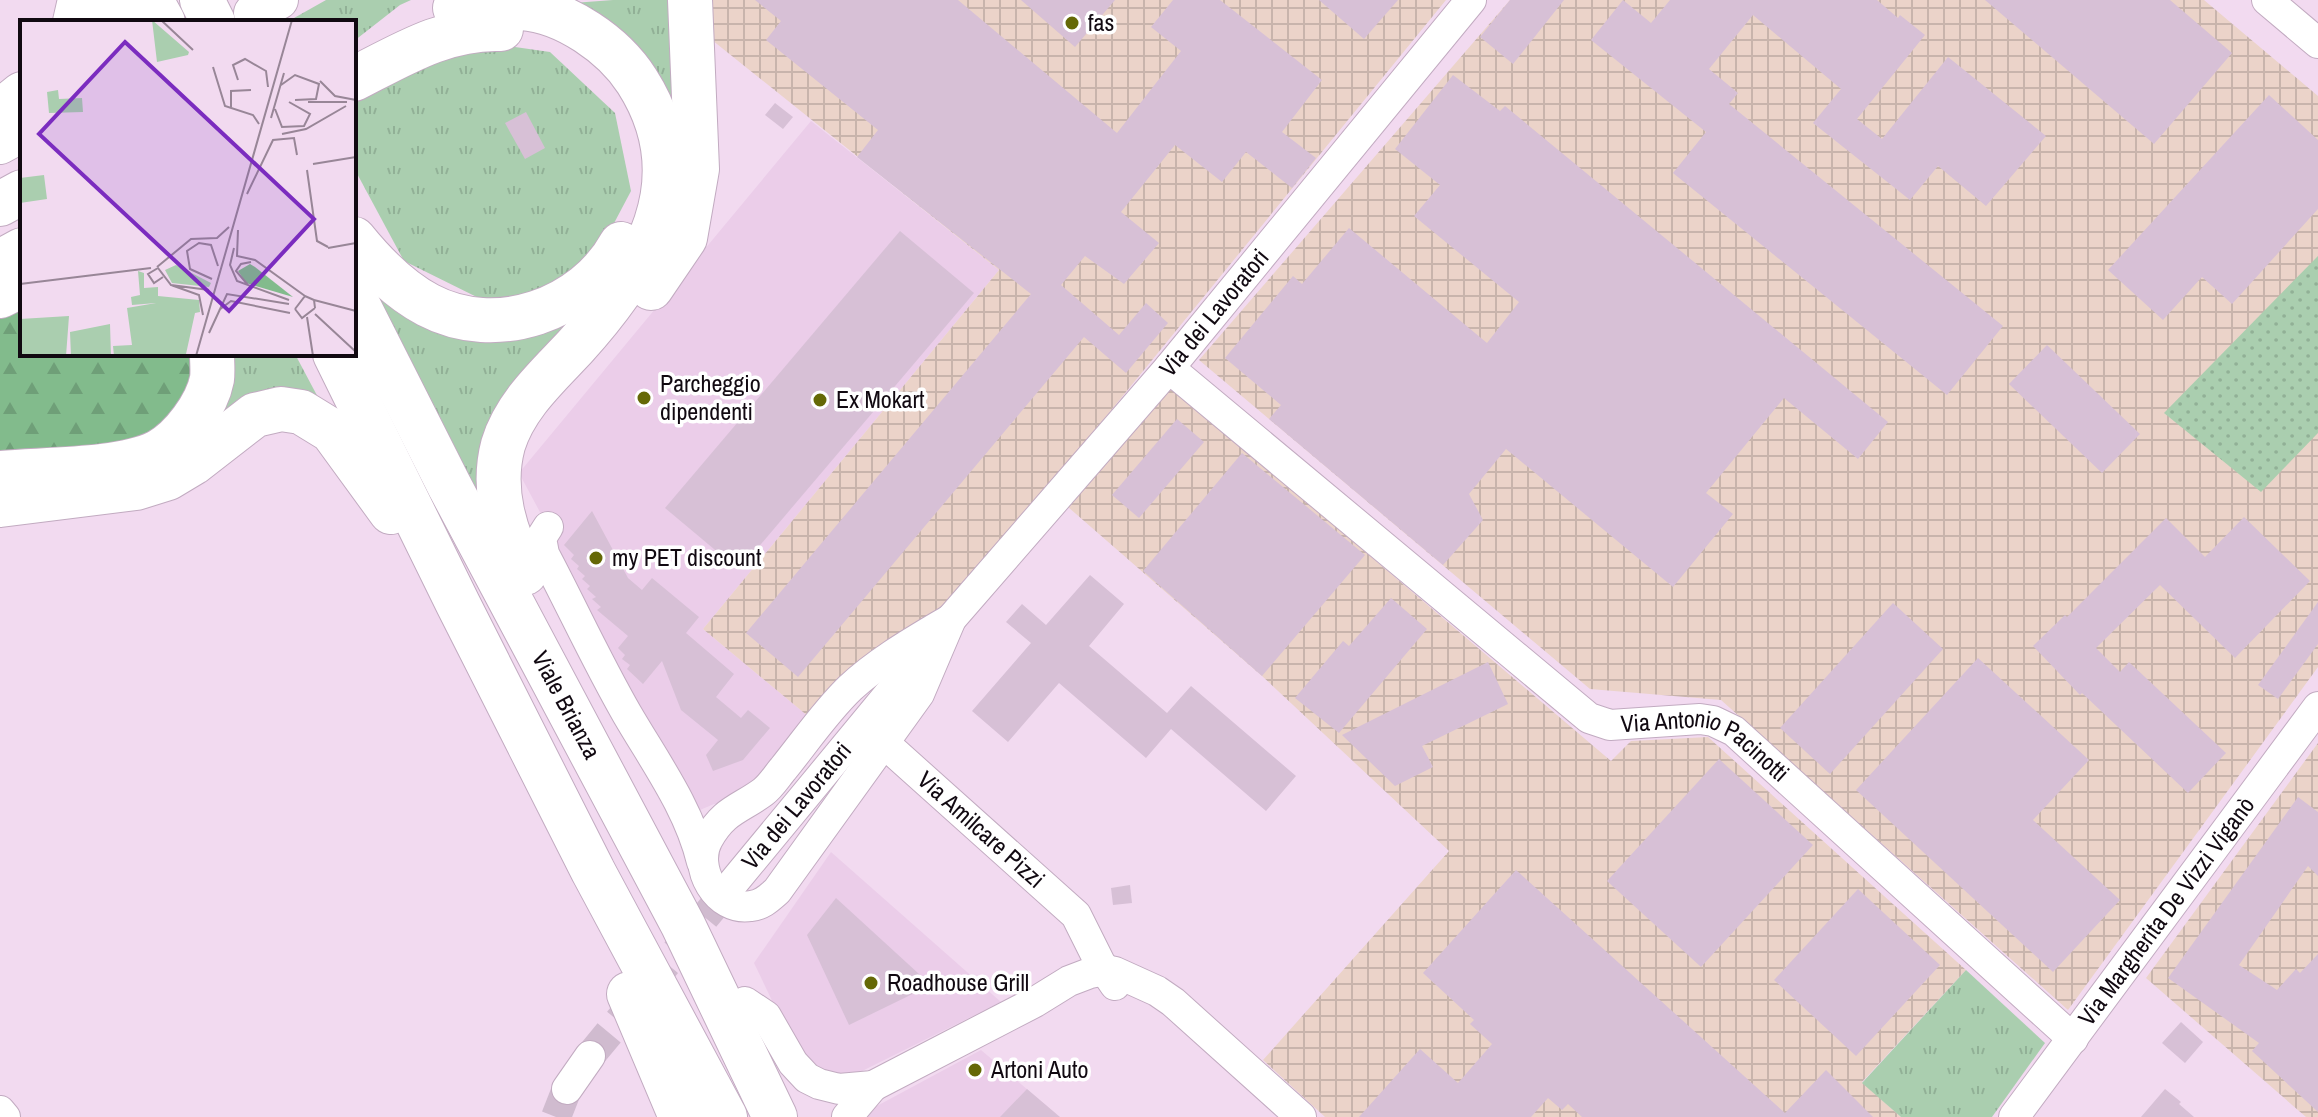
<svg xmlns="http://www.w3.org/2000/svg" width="2318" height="1117" font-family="'Archivo Narrow',sans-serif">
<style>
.built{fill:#ebcde9}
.industrial{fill:url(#industrial-grid)}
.grass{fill:url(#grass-tufts)}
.forest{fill:url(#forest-firs)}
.park{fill:url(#park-dots)}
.building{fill:#d7c0d6}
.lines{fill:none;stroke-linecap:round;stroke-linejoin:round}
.minor-tunnel{stroke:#d0bbcf;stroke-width:30;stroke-dasharray:30 15;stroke-linecap:butt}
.minor-casing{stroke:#c2abc1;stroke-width:32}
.major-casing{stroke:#c2abc1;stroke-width:40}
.highway-casing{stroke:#c2abc1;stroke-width:46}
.minor{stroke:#fff;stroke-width:30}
.major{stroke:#fff;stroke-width:38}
.highway{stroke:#fff;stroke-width:44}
.poi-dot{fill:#656806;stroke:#fff;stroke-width:3}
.labels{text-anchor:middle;stroke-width:7;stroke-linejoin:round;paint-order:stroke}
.poi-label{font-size:24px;fill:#110911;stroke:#fff;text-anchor:start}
.street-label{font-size:24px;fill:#110911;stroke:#fff}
.inset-road{fill:none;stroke:#988697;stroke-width:2}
.view{fill:#7b2cbf;fill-opacity:0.15;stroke:#7b2cbf;stroke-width:4}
.inset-edge{fill:none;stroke:#110911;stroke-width:4}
</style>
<defs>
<pattern id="industrial-grid" width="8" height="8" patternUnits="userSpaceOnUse" patternTransform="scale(2)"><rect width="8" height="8" fill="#ebd3c9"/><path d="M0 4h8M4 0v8" fill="none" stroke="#c8b4ac"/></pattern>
<pattern id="grass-tufts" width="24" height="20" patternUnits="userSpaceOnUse" patternTransform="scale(2)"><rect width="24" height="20" fill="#aaceaf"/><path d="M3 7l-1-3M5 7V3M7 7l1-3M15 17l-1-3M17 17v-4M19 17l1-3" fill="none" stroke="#91b096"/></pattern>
<pattern id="forest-firs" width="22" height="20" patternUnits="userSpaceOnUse" patternTransform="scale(2)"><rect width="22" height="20" fill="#82bb8c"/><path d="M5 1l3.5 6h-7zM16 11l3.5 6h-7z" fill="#6f9f78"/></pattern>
<pattern id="park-dots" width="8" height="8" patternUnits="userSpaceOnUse" patternTransform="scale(2)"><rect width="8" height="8" fill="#aaceaf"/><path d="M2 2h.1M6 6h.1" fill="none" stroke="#91b096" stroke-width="1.8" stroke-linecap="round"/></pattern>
</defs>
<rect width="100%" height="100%" fill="#f2daf0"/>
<g class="built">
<polygon points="811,121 999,270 703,629 815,722 732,804 714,804 700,810 692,806 640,721 548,527 519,473"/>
<polygon points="831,852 1001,1002 848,1078 820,1074 800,1059 754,963"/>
<polygon points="981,1050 1056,1114 1052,1117 863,1117 875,1107"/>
</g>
<g class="industrial">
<polygon points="701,0 1446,0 926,637 815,722 703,629 999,270 702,32"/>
<polygon points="1510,0 2204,0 2318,96 2318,667 2068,1010 1721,700 1590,689 1199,360"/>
<polygon points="1169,385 1611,761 1631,741 1708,737 1966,970 1862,1082 1901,1117 1325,1117 1263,1060 1449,851 1262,676 1068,507"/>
<polygon points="2318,743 2318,1117 2306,1117 2146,978"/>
</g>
<g class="grass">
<polygon points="326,0 411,0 400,5 354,41 354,22 287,22"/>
<polygon points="613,0 678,0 679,190 573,3"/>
<polygon points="474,41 550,52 615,113 631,191 593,263 501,309 404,261 354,168 354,100"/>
<polygon points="373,289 429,316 587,297 483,483 472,490"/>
<polygon points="218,354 295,354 321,403 153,466"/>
<polygon points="1966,970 2045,1043 1992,1117 1901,1117 1862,1083"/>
</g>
<path class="forest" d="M22,305V354H195C195,371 192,379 184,394C176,409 168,423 153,431C124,448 36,448 0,451V317Z"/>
<polygon class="park" points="2318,256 2318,433 2261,492 2164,413"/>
<g class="building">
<polygon points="755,0 958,0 1117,133 1181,51 1151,27 1173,0 1220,0 1322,80 1282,132 1316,158 1292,188 1246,152 1222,182 1175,145 1121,212 1159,243 1124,284 1085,256 1061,285 1119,335 1146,303 1168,323 1126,373 1084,337 798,677 746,633 1031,294 857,157 878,130 766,40 781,21"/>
<polygon points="1021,0 1115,0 1075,47"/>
<polygon points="1319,0 1398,0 1364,39"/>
<polygon points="1510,0 1564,0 1513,64 1480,37"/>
<polygon points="1623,0 1651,23 1670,0 1877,0 1898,18 1900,15 1925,35 1857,119 1882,139 1948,57 2046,136 1986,206 1938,166 1910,200 1813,123 1841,89 1753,15 1709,69 1738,93 1729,104 2003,326 1947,395 1673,173 1706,132 1591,40"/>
<polygon points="1985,0 2170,0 2232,53 2154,144"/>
<polygon points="1453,75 1500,111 1505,106 1888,422 1858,459 1784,398 1706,493 1733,514 1673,587 1506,449 1469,494 1483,520 1443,565 1269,419 1281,405 1225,358 1293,276 1302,284 1349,228 1487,343 1519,302 1414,216 1440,185 1395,149"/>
<polygon points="2269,95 2318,140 2318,209 2232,304 2202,277 2163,320 2108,270"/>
<polygon points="775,103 793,117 783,129 765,115"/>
<polygon points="526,112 545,148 525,159 505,123"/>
<polygon points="900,231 974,293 739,570 665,508"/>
<polygon points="2047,345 2140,434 2102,473 2009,384"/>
<polygon points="1177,419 1204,442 1139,518 1112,495"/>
<polygon points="1242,453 1365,555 1262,676 1143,571"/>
<polygon points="592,511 628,578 642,590 652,578 699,617 686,633 734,674 716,697 741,718 748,710 770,728 743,760 713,771 706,755 718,740 681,710 662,661 643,684 627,669 630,665 622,659 625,655 618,648 628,636 597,610 601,607 592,599 596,597 587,589 590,586 582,579 585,576 577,569 579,566 571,559 574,555 564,545"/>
<polygon points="2244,517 2310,581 2235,658 2160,585 2096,648 2120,672 2129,662 2226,753 2188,793 2082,693 2080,695 2033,646 2065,615 2067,617 2166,518 2205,557"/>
<polygon points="1090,575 1124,604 1089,646 1167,713 1191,686 1296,776 1266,811 1171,729 1146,758 1059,683 1008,742 972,711 1031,643 1006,622 1022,604 1046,625"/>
<polygon points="1391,598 1427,629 1339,733 1295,698 1343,641 1349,646"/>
<polygon points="2318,602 2318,644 2278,699 2258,685"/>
<polygon points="1893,603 1943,649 1830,774 1780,728"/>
<polygon points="1978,658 2089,760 2033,820 2120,900 2053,972 1856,790"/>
<polygon points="1488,662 1508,704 1422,746 1433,767 1395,786 1342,735"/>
<polygon points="1719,759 1813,845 1701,967 1607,881"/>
<polygon points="2298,797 2318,812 2318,876 2308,866 2239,965 2277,990 2296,969 2300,973 2318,954 2318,1112 2252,1051 2259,1043 2168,978"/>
<polygon points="1516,870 1785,1113 1826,1070 1873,1117 1582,1117 1568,1104 1562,1110 1548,1098 1531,1117 1359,1117 1420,1049 1458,1083 1492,1044 1470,1024 1474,1020 1423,973"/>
<polygon points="1130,885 1132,903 1113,905 1111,888"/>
<polygon points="1858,889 1940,965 1856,1056 1774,980"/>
<polygon points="836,898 931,985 849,1025 807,935"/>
<polygon points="2181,1022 2203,1042 2185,1063 2162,1043"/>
<polygon points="1027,1089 1060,1117 1000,1117"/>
<polygon points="2165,1089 2181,1102 2179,1104 2194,1117 2141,1117"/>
</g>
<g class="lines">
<g class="minor-tunnel">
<polyline points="590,1056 733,883"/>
<polyline points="556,1117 567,1089"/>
</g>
<g class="minor-casing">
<g id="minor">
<polyline points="2267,0 2318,43"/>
<path id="s1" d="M1169,368L1589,718L1610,725L1700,719L1713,721L1734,731L2073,1039"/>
<path d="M548,527L541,538L544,554C572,607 597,662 627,714C655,762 689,808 702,862"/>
<path d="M951,619L919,694L777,891C769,898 762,905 751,906C717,912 692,867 708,839C724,810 740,809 763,792C771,786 777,776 783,769C805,742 825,712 850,688C880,660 916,640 951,619Z"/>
<path id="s2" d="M884,743L1076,915L1100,963L1115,985"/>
<path id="s3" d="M733,883L951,619L1169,368L1471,0"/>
<polyline points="745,1002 766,1016 793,1063 807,1078 819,1084 839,1089 873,1086 1035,1002 1069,981 1090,973 1105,970 1115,972 1157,991 1173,1002 1301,1117"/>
<polyline points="567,1089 590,1056"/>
<polyline points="0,1111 5,1117"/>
<polyline points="847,1117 873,1086"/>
<path id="s4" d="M2014,1117L2318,707"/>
</g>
</g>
<g class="major-casing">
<g id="major">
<polyline points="253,13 279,0"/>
<polyline points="0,145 22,133"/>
</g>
</g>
<g class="highway-casing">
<g id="highway">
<polyline points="116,0 122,22"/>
<polyline points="151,0 163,22"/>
<polyline points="202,0 213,22"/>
<path d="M455,8C477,8 500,6 522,8C565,11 614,45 637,81C701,181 644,271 575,347C548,376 515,405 503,445C491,490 505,533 525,573"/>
<polyline points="75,22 80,0"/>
<path d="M354,79C401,55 446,27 501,29"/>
<polyline points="0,112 22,94"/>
<polyline points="0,204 22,192"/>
<path d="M354,239C375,265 398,289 428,305C496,341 585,310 621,244"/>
<polyline points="0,262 22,250"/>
<polyline points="651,288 685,238 697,169 690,0"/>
<polyline points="0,296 22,285"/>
<path id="s5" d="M354,297L449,485L683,925L775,1117"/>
<polyline points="335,354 458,604 593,871 725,1117"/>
<path d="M0,473C44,469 120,471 158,452C182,439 207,405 212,379C213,371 212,362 212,354"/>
<polyline points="0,505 136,488 168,478 193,463 255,415 281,409 301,412 332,431 391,512"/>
<polyline points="629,994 681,1117"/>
</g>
</g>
<use href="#minor" class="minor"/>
<use href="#major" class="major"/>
<use href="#highway" class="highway"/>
</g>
<g class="poi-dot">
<circle cx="1072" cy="23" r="8"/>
<circle cx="644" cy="398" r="8"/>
<circle cx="820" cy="400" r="8"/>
<circle cx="596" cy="558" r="8"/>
<circle cx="871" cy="983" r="8"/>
<circle cx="975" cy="1070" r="8"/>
</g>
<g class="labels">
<g class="poi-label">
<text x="1088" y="31">fas</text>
<text x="660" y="392">Parcheggio<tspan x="660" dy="28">dipendenti</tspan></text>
<text x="836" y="408">Ex Mokart</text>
<text x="612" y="566">my PET discount</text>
<text x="887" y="991">Roadhouse Grill</text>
<text x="991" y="1078">Artoni Auto</text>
</g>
<g class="street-label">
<text dy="8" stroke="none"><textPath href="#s3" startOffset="746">Via dei Lavoratori</textPath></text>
<text dy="8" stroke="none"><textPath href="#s5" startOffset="460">Viale Brianza</textPath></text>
<text dy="8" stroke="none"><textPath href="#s1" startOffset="672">Via Antonio Pacinotti</textPath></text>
<text dy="8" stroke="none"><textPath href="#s3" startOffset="100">Via dei Lavoratori</textPath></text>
<text dy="8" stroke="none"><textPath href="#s2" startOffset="130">Via Amilcare Pizzi</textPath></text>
<text dy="8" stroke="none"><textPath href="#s4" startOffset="256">Via Margherita De Vizzi Viganò</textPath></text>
</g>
</g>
<g transform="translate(20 20)">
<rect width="336" height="336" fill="#f2daf0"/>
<path d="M132,0L169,32L168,35L137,42ZM24,155L27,179L0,183V158ZM156,245L191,263L189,267L152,263L145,250ZM118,251L124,253V268L138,267V276L179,280L180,292L175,293L166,334L94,336L93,326L112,325L107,288L136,283L112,285L111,277L120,275ZM49,296L46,336H0V299ZM90,304L91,336H51L50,312Z" fill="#aaceaf"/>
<path d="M230,244L235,247L273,277L226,263L218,251Z" fill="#82bb8c"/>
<path d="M38,70L39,79L62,78L63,92L29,93L27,72Z" fill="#aaceaf"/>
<path class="inset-road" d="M141,0L173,30M193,47L205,86L233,95L239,104M218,60L213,45L225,39L246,51L248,67M300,61L315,76L336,80M261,65L275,55L299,64L296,79L275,80M288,82H327M211,87V71L231,70M255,89L262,107L284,106L290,94L269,82M251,98L264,53M262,114L286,109L326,86M293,144L336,137M287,150L297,221L308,227M227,174L253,120L274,118L277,135M218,210L217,236L235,240L285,276M214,228L210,245L217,261L269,280M308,228L336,223M137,247L171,219L197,218L209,207M143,257L134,263L128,254L138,248L151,265L189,270M192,259L170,249L167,231L179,223L191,225L198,246M0,264L131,248M151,265L179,275L183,295M228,265L216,251L221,244L231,242M294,280L336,291M275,289L285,276L294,280L295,288M275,289L282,298L295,288M199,290L211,281L270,293M295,294L336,332M287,297L293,336M189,313L207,274L269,284M176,336L272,0"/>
<path class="view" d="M105,22L294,199L209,291L19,114Z"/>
<rect width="336" height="336" class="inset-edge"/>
</g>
</svg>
